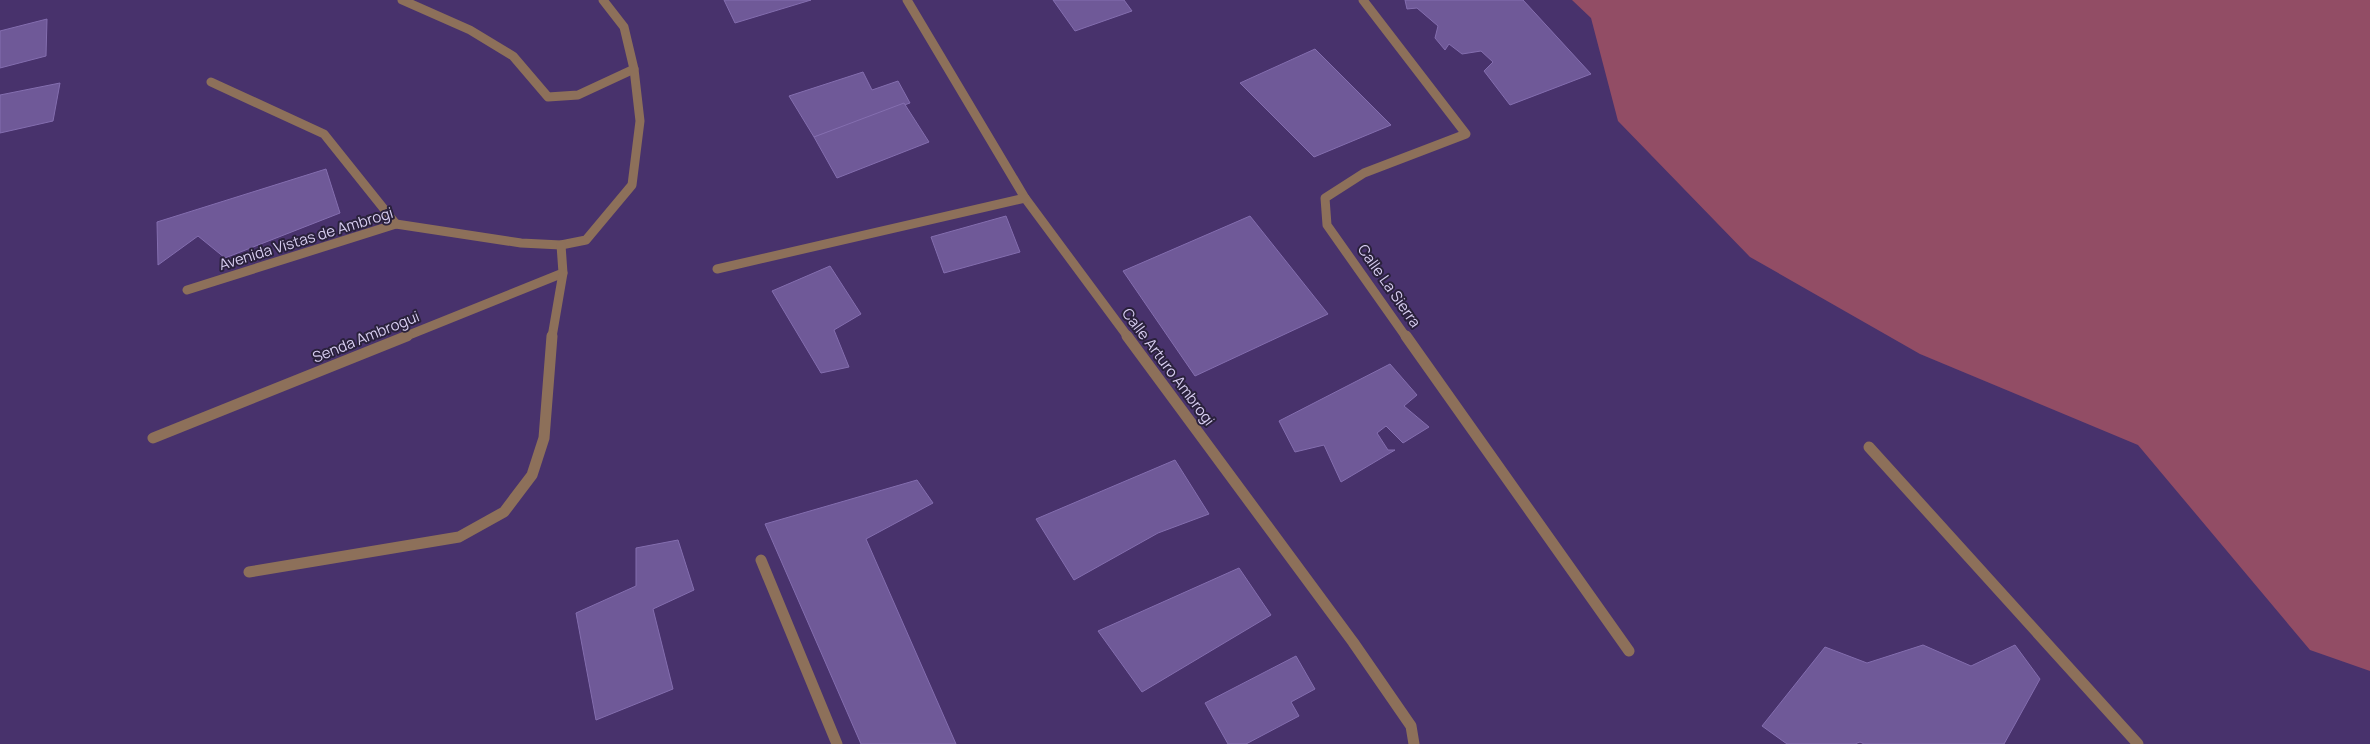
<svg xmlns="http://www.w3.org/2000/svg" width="2370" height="744" font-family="Manrope,sans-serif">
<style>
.green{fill:#924d65}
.building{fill:#6f5998;stroke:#846eaf}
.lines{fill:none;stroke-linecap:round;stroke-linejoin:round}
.minor-far1{stroke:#8d705a;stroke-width:9}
.minor{stroke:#8d705a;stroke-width:11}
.labels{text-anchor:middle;stroke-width:4;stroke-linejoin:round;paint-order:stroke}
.street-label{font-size:15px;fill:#d7cdf0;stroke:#2a213c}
</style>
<rect width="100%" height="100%" fill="#48326c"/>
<polygon class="green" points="1572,0 2370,0 2370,671 2310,650 2138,445 1920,354 1750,257 1618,121 1591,18"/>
<g class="building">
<polygon points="724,0 811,0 735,23"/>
<polygon points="1053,0 1124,0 1132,11 1075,31"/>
<polygon points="1405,0 1523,0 1591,74 1510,105 1484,71 1493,62 1481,51 1462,54 1449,44 1445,50 1435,38 1438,26 1417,8 1407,9"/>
<polygon points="47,19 46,56 0,68 0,31"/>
<polygon points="1315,49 1391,125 1314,157 1240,83"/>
<polygon points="863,72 872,90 898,81 910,103 814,137 789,96"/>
<polygon points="60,83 53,121 0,133 0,95"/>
<polygon points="904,103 929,142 837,178 814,137"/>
<polygon points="326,169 340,213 225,258 198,236 158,265 157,222"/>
<polygon points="1006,216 1020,252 944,273 931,237"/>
<polygon points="1250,216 1328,314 1195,376 1123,271"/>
<polygon points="830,266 861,314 834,330 849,367 821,373 772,291"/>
<polygon points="1390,364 1417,395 1404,406 1429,427 1403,443 1386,426 1377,433 1388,450 1395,450 1341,482 1324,445 1295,452 1279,421"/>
<polygon points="1175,460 1209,514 1158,533 1074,580 1036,519"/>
<polygon points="917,480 933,503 866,539 956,744 861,744 765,524"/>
<polygon points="678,540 694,590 653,609 673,689 596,720 576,613 636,586 636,548"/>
<polygon points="1239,568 1271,615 1142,692 1098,631"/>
<polygon points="1923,645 1971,666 2015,645 2040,679 2004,744 1864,744 1860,742 1855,744 1787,744 1762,726 1825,647 1867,663"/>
<polygon points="1296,656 1315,689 1291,702 1299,716 1246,744 1228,744 1205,703"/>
</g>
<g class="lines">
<g class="minor-far1">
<polyline points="402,0 470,30 513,56 548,97 578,95 634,69"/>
<polyline points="907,0 1025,198 1128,337"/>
<polyline points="1363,0 1466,134 1364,173 1325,198 1327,225 1406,337"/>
<polyline points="211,82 324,134 396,224"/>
<polyline points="717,269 1025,198"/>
<polyline points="187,290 396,224 521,243 561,245 586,240 632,185 640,121 634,69 624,27 603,0"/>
<polyline points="404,337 563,273 561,245"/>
<polyline points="552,337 563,273"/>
</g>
<g class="minor">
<polyline points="1127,336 1353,642 1411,726 1414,744"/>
<polyline points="1406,336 1629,651"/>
<polyline points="153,438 407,336"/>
<polyline points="1869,447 2138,744"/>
<polyline points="761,560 837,744"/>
<polyline points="249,572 459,537 504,512 532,475 544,438 552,336"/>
</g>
</g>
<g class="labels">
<g class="street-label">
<text transform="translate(306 239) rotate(-17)" y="5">Avenida Vistas de Ambrogi</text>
<text transform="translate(1389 286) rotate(55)" y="5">Calle La Sierra</text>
<text transform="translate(366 337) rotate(-22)" y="5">Senda Ambrogui</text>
<text transform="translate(1168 367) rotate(53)" y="5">Calle Arturo Ambrogi</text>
</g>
</g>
</svg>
